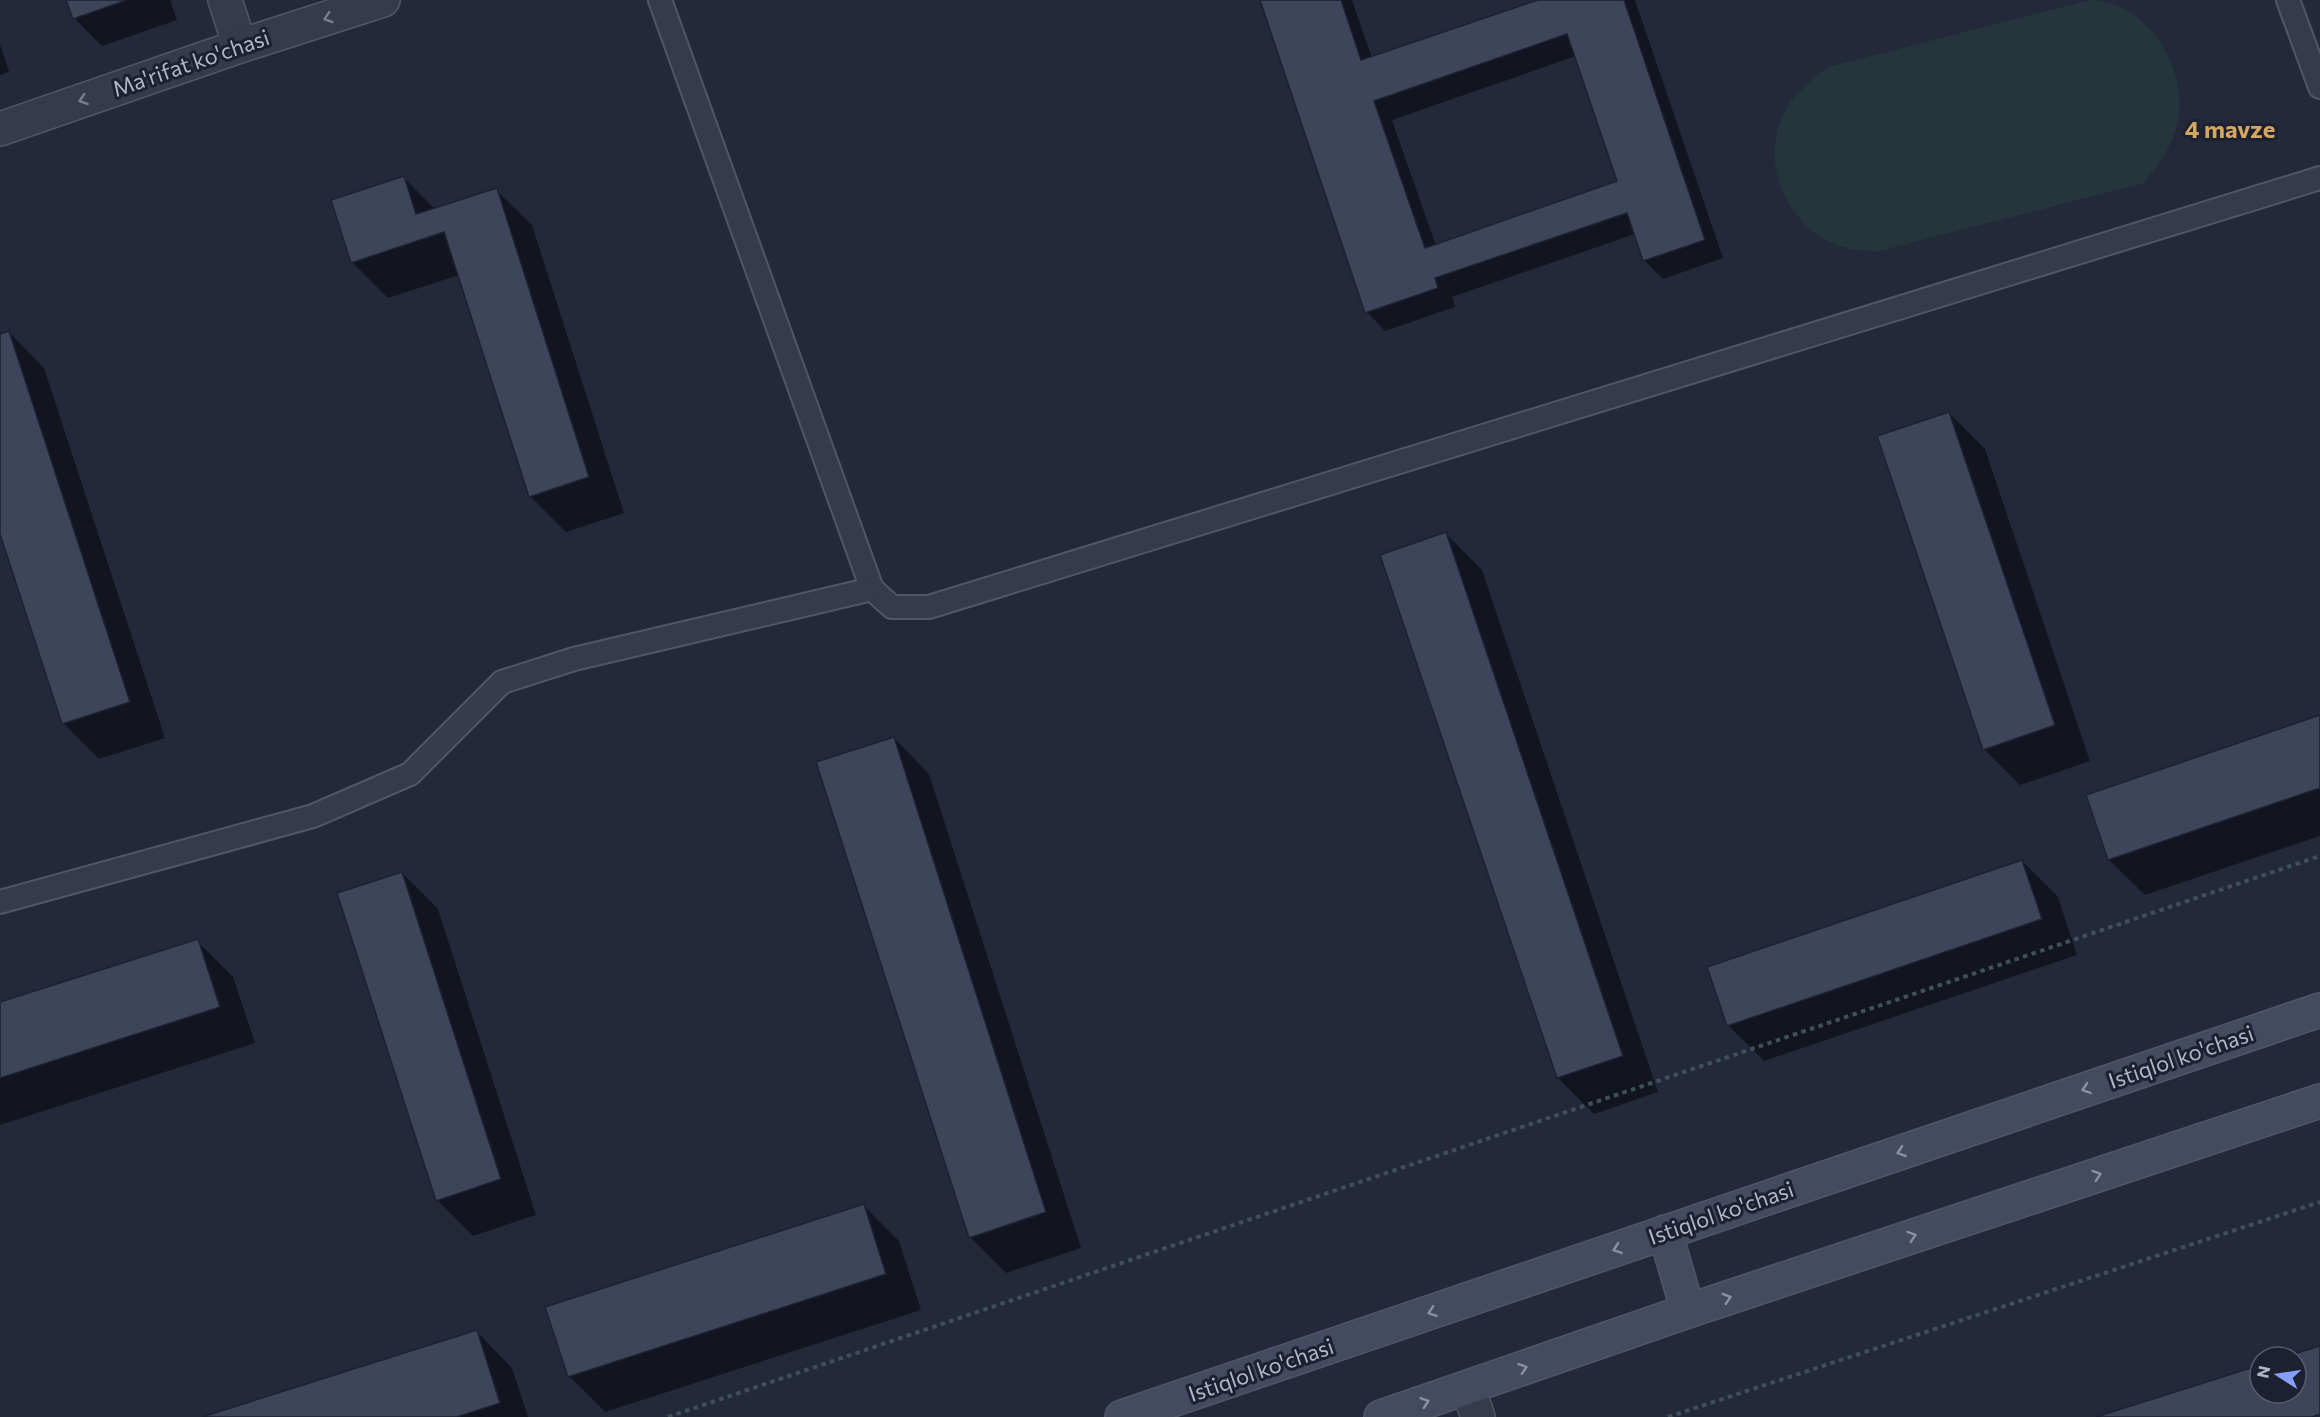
<svg xmlns="http://www.w3.org/2000/svg" width="2320" height="1417" font-family="Commissioner,sans-serif">
<style>
.green{fill:#24353c}
.shadow{fill:#0007;fill-rule:evenodd}
.building{fill:#3e455b;stroke:#1d2232;stroke-width:1.5;fill-rule:evenodd}
.lines{fill:none;stroke-linecap:round;stroke-linejoin:round}
.lane-casing{stroke:#515666;stroke-width:26}
.street-casing{stroke:#515666;stroke-width:36}
.secondary-casing{stroke:#515666;stroke-width:36}
.path{stroke:#3f5157;stroke-width:4;stroke-dasharray:4.5 4.5;stroke-linecap:butt}
.lane{stroke:#363b4c;stroke-width:22}
.street{stroke:#363b4c;stroke-width:33}
.secondary{stroke:#444a5f;stroke-width:33}
.oneway{stroke:#7a7f90}
.oneway2{stroke:#8c90a3}
.labels{text-anchor:middle;stroke-width:6;stroke-linejoin:round;paint-order:stroke}
.street-label{font-size:22px;fill:#b2b6c7;stroke:#1c2030}
.neighbourhood-label{font-size:24px;font-weight:bold;fill:#d4a760;stroke:#1c2030}
</style>
<rect width="100%" height="100%" fill="#23293b"/>
<path class="green" d="M2090,0C2149,0 2192,74 2176,128C2170,150 2158,165 2144,183L1875,252C1864,250 1853,250 1843,247C1789,231 1758,164 1784,113C1794,93 1810,81 1828,67Z"/>
<g class="shadow">
<polygon points="68,0 170,0 177,20 102,46 74,18"/>
<path d="M1261,0H1352L1372,58L1543,0H1635L1723,258L1663,279L1644,260L1635,234L1452,297L1455,307L1385,331L1367,312ZM1576,56L1619,182L1436,246L1392,120Z"/>
<polygon points="0,44 9,72 0,75"/>
<polygon points="404,178 435,209 496,190 532,225 624,513 566,532 530,496 459,275 388,298 352,262"/>
<polygon points="9,332 44,368 165,738 99,759 63,723 0,529 0,335"/>
<polygon points="1949,413 1985,449 2090,761 2020,785 1984,749"/>
<polygon points="1446,534 1482,570 1658,1092 1594,1114 1558,1078 1382,556"/>
<polygon points="2320,716 2320,836 2145,895 2109,860 2088,796"/>
<polygon points="894,738 929,774 1081,1248 1006,1273 970,1237"/>
<polygon points="2022,861 2058,897 2077,955 1764,1061 1729,1026 1709,968"/>
<polygon points="402,873 438,909 536,1215 473,1236 437,1200"/>
<polygon points="197,941 233,977 255,1043 0,1125 0,1004"/>
<polygon points="863,1205 899,1241 921,1310 605,1412 569,1376"/>
<polygon points="477,1332 512,1368 528,1417 207,1417"/>
</g>
<g class="building">
<polygon points="66,0 127,0 73,19"/>
<path d="M1260,0H1341L1361,60L1538,0H1624L1705,240L1643,261L1627,213L1435,278L1438,288L1365,313ZM1567,34L1617,181L1425,248L1374,101Z"/>
<polygon points="404,176 416,214 497,188 589,477 529,497 444,232 351,263 331,200"/>
<polygon points="9,331 130,702 62,724 0,534 0,334"/>
<polygon points="1949,412 2055,725 1983,750 1877,436"/>
<polygon points="1446,532 1623,1056 1557,1078 1380,555"/>
<polygon points="2320,715 2320,788 2108,860 2086,795"/>
<polygon points="894,737 1046,1212 969,1238 816,762"/>
<polygon points="2022,860 2042,919 1727,1026 1707,967"/>
<polygon points="402,872 501,1179 436,1201 337,893"/>
<polygon points="198,939 220,1007 0,1078 0,1002"/>
<polygon points="864,1204 886,1274 568,1377 545,1307"/>
<polygon points="477,1330 500,1403 457,1417 202,1417"/>
<polygon points="2320,1346 2320,1414 2312,1417 2096,1417 2260,1365 2260,1393 2296,1393 2296,1357 2284,1357"/>
</g>
<g class="lines">
<g class="lane-casing">
<g id="lane">
<polyline points="660,0 872,589 892,607 929,607 2320,178"/>
<polyline points="2288,0 2320,87"/>
<polyline points="0,902 313,816 410,774 502,682 574,659 872,589"/>
</g>
</g>
<g class="street-casing">
<g id="street">
<polyline points="225,0 240,46"/>
<polyline points="0,129 240,46 383,0"/>
<polyline points="1468,1388 1478,1417"/>
</g>
</g>
<g class="secondary-casing">
<g id="secondary">
<polyline points="1665,1232 1688,1311"/>
<polyline points="1122,1417 2320,1010"/>
<polyline points="1381,1417 1688,1311 2320,1101"/>
</g>
</g>
<g class="path">
<polyline points="668,1417 2320,856"/>
<polyline points="1668,1417 2320,1202"/>
</g>
<use href="#lane" class="lane"/>
<use href="#street" class="street"/>
<use href="#secondary" class="secondary"/>
</g>
<defs><path id="oneway-chevron" d="M-2-3.5L2.5 0L-2 3.5" fill="none" stroke-width="1.6" stroke-linecap="round" stroke-linejoin="round" transform="scale(1.5)"/></defs>
<g class="oneway">
<use href="#oneway-chevron" transform="translate(328 18) rotate(162)"/>
<use href="#oneway-chevron" transform="translate(83 100) rotate(161)"/>
</g>
<g class="oneway2">
<use href="#oneway-chevron" transform="translate(2086 1089) rotate(161)"/>
<use href="#oneway-chevron" transform="translate(1901 1152) rotate(161)"/>
<use href="#oneway-chevron" transform="translate(2097 1175) rotate(-18)"/>
<use href="#oneway-chevron" transform="translate(1912 1236) rotate(-18)"/>
<use href="#oneway-chevron" transform="translate(1617 1249) rotate(161)"/>
<use href="#oneway-chevron" transform="translate(1727 1298) rotate(-18)"/>
<use href="#oneway-chevron" transform="translate(1432 1312) rotate(161)"/>
<use href="#oneway-chevron" transform="translate(1523 1368) rotate(-19)"/>
<use href="#oneway-chevron" transform="translate(1425 1402) rotate(-19)"/>
</g>
<g class="labels">
<g class="street-label">
<text transform="translate(191 63) rotate(-19)" y="8">Ma'rifat ko'chasi</text>
<text transform="translate(2181 1057) rotate(-19)" y="8">Istiqlol ko'chasi</text>
<text transform="translate(1721 1213) rotate(-19)" y="8">Istiqlol ko'chasi</text>
<text transform="translate(1261 1370) rotate(-19)" y="8">Istiqlol ko'chasi</text>
</g>
<g class="neighbourhood-label">
<text x="2230" y="138">4 mavze</text>
</g>
</g>
<g transform="translate(2278 1375) rotate(282)"><circle r="28" fill="#1c2030" stroke="#585c6c" stroke-width="1.5"/>
<path d="M0-4.5L10 22L0 15L-10 22Z" fill="#869ef8"/>
<text y="-9" font-size="16" font-weight="bold" text-anchor="middle" fill="#b2b6c7">N</text>
</g>
</svg>
